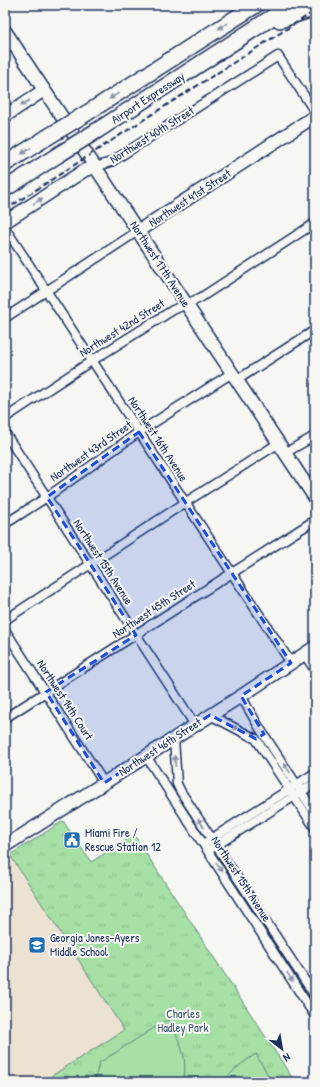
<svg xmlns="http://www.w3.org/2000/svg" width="320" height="1087" font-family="'Patrick Hand',sans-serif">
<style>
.built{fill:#ebe2d2}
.grass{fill:url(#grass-tufts);stroke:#608881}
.pitch{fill:#a6e0a4;stroke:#608881}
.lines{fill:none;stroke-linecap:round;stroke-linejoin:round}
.street-casing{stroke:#1b2f5e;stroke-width:11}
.secondary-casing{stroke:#1b2f5e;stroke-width:15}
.highway-casing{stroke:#1b2f5e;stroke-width:18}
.street{stroke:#f6f6f2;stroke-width:8}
.secondary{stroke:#f6f6f2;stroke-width:12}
.highway{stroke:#f6f6f2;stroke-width:15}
.rail{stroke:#1b2f5e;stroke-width:2;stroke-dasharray:6 3;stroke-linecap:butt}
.highway-bridge-casing{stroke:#1b2f5e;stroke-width:18;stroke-linecap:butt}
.highway-bridge{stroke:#f6f6f2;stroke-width:15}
.oneway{fill:#8892a8}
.marked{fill:#1d4ed8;fill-opacity:0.2;stroke:#1d4ed8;stroke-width:3;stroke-dasharray:8 5;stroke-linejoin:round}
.labels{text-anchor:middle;stroke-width:4;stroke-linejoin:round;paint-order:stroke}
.street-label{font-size:12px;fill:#1b2f5e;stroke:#f6f6f2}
.poi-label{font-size:12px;fill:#1b2f5e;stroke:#f6f6f2;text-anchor:start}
.park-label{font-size:12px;fill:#3e5b70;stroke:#f6f6f2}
</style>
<defs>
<pattern id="grass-tufts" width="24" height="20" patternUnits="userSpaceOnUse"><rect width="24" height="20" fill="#a6e0a4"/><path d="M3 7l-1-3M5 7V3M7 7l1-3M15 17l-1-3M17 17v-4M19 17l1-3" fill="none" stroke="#8ec090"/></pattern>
</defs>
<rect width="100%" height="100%" fill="#f6f6f2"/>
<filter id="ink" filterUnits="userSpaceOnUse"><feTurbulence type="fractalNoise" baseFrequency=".025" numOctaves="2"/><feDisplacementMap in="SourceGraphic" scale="8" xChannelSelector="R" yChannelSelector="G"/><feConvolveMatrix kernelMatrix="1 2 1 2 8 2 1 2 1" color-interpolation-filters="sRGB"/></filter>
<g filter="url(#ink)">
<polygon class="built" points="10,855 124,1030 42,1082 5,1082 5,859"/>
<polygon class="grass" points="63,821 91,862 134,835 295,1082 42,1082 124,1030 10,855"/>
<g class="pitch">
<path d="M168,1019C179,1039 189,1058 183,1082H97L95,1079L99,1063Z"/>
<path d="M256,1054L272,1082H223C233,1070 243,1062 256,1054Z"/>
</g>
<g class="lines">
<g class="street-casing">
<g id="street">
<polyline points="95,167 111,162 278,56 315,112"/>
<polyline points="5,228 291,663"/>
<polyline points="5,318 138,231"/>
<polyline points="237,380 315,330"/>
<polyline points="5,418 93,360 173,310 200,298 315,223"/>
<polyline points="5,433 195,725"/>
<polyline points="285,453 313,437 315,434"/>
<polyline points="5,524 47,497 139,432 232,373"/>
<polyline points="5,620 186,502 279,443"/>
<polyline points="5,630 104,783"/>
<polyline points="304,654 315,670"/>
<polyline points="241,696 259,727 315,813"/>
<polyline points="210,715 256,739 315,828"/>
<polyline points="5,718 315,520"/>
<polyline points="174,738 177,784 181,792 315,996"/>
<polyline points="146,756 315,1016"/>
<polyline points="208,841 315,773"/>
<polyline points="212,848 315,783"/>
</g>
</g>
<g class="secondary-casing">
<g id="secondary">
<polyline points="5,31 315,498"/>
<polyline points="5,116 44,90"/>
<polyline points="5,222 85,170 95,167"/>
<polyline points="138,231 315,116"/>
<polyline points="5,846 241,696 315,647"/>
</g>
</g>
<g class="highway-casing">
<g id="highway">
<polyline points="280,20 315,8"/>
<polyline points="87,113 256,5"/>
<polyline points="98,130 291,5"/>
<polyline points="5,164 46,138"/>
<polyline points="5,189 58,155"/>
</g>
</g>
<use href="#street" class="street"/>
<use href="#secondary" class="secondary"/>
<use href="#highway" class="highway"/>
<polyline class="rail" points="5,210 151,115 315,11"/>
<g class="highway-bridge-casing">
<g id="highway-bridge">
<polyline points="46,138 87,113"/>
<polyline points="58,155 98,130"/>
</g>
</g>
<use href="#highway-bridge" class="highway-bridge"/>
</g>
<defs><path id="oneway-solid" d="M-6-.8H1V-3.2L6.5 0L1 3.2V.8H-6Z"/></defs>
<g class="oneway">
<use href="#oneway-solid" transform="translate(223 26) rotate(148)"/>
<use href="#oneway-solid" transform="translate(114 96) rotate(148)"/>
<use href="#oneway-solid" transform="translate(25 103) rotate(147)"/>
<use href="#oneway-solid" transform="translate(26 151) rotate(147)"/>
<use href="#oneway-solid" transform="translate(38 201) rotate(-33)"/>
<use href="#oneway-solid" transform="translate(233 727) rotate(27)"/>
<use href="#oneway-solid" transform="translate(175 761) rotate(-94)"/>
<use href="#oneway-solid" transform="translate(287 768) rotate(-123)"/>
<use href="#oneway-solid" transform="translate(201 823) rotate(-124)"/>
<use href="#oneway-solid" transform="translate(219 867) rotate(57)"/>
<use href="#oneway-solid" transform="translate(290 977) rotate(57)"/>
</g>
</g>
<path class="marked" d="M139,432L291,663L241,696L264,734L256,739L210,715L104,783L46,692L136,635L47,497Z"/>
<defs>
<g id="civic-square" transform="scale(0.9)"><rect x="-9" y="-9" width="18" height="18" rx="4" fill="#1f6fb2" stroke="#f6f6f2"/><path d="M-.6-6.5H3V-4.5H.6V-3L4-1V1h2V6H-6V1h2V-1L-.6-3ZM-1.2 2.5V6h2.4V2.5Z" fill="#fff"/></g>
<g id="school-square" transform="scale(0.9)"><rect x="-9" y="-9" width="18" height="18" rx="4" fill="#1f6fb2" stroke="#f6f6f2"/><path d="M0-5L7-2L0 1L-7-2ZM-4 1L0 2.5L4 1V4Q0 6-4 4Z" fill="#fff"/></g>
</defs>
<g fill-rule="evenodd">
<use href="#civic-square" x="72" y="840"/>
<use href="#school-square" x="37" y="945"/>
</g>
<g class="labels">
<g class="street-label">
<text transform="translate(148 98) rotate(-33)" y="4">Airport Expressway</text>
<text transform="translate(152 135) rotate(-32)" y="4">Northwest 40th Street</text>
<text transform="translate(190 198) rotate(-33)" y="4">Northwest 41st Street</text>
<text transform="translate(160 264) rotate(57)" y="4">Northwest 17th Avenue</text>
<text transform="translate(122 328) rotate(-32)" y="4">Northwest 42nd Street</text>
<text transform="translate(158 439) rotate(57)" y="4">Northwest 16th Avenue</text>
<text transform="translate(91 451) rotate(-35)" y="4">Northwest 43rd Street</text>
<text transform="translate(103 562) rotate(57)" y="4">Northwest 15th Avenue</text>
<text transform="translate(154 609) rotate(-33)" y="4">Northwest 45th Street</text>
<text transform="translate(65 700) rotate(57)" y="4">Northwest 14th Court</text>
<text transform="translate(160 747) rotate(-33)" y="4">Northwest 46th Street</text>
<text transform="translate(241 879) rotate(57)" y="4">Northwest 15th Avenue</text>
</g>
<g class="poi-label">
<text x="85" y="837">Miami Fire /<tspan x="85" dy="14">Rescue Station 12</tspan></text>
<text x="50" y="942">Georgia Jones-Ayers<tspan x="50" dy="14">Middle School</tspan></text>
</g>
<g class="park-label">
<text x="183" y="1018">Charles<tspan x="183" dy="14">Hadley Park</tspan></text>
</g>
</g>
<rect width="320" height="1087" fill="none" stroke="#f6f6f2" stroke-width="20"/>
<rect x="10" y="10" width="300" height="1067" fill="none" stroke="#1b2f5e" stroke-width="1.5" filter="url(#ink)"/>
<g transform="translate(282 1049) rotate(149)" stroke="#f6f6f2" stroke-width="3" paint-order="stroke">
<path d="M0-3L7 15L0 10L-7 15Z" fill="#1b2f5e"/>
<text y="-6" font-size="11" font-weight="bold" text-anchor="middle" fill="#1b2f5e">N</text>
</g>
</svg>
